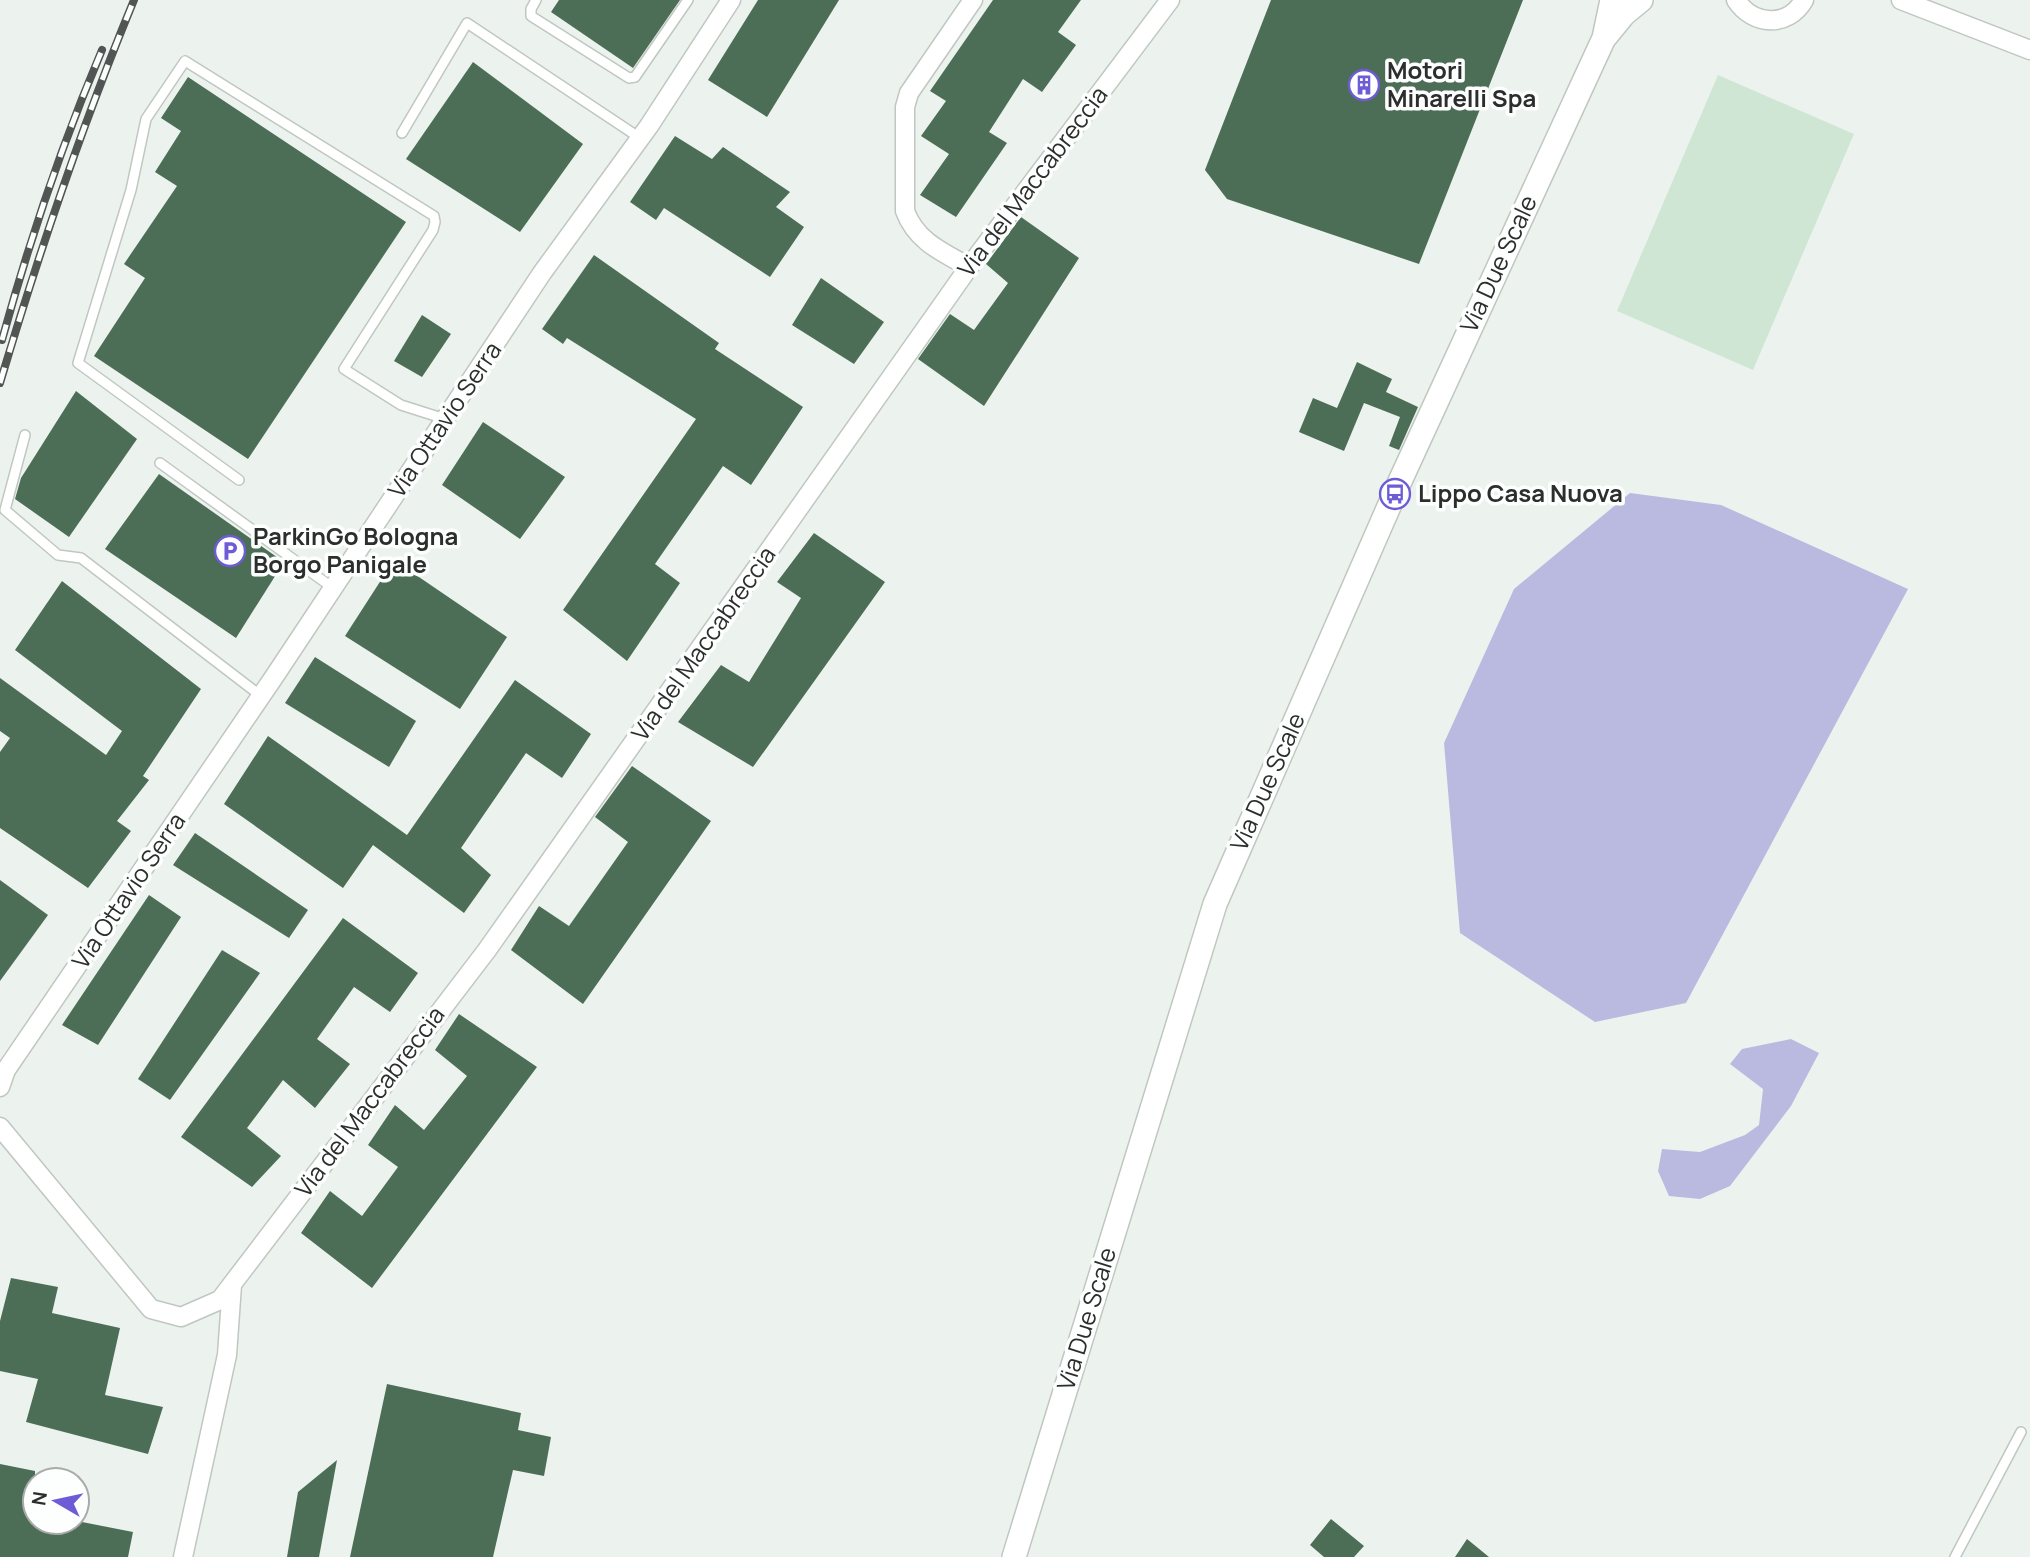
<svg xmlns="http://www.w3.org/2000/svg" width="2030" height="1557" font-family="Manrope,sans-serif">
<style>
.green{fill:#d0e6d5}
.water{fill:#babae1}
.building{fill:#4d6e56}
.lines{fill:none;stroke-linecap:round;stroke-linejoin:round}
.service-casing{stroke:#c0c7c1;stroke-width:12}
.minor-casing{stroke:#c0c7c1;stroke-width:21}
.tertiary-casing{stroke:#c0c7c1;stroke-width:26}
.service{stroke:#fff;stroke-width:9}
.minor{stroke:#fff;stroke-width:18}
.tertiary{stroke:#fff;stroke-width:23}
.rail-casing{stroke:#515553;stroke-width:8}
.rail{stroke:#fdfffe;stroke-width:5;stroke-dasharray:16;stroke-linecap:butt}
.labels{text-anchor:middle;stroke-width:7;stroke-linejoin:round;paint-order:stroke}
.poi-label{font-size:24px;font-weight:bold;fill:#2b2e2c;stroke:#fdfffe;text-anchor:start}
.street-label{font-size:24px;fill:#2b2e2c;stroke:#fdfffe}
</style>
<rect width="100%" height="100%" fill="#ecf3ee"/>
<polygon class="green" points="1718,75 1854,134 1753,370 1617,311"/>
<g class="water">
<polygon points="1630,493 1721,505 1908,589 1686,1003 1595,1022 1460,933 1444,743 1514,589"/>
<polygon points="1791,1039 1819,1053 1791,1106 1730,1186 1700,1199 1669,1196 1658,1171 1662,1149 1700,1152 1745,1135 1759,1125 1763,1089 1730,1064 1742,1049"/>
</g>
<g class="building">
<polygon points="559,0 680,0 633,68 551,12"/>
<polygon points="758,0 839,0 767,117 708,80"/>
<polygon points="993,0 1081,0 1058,32 1076,45 1042,92 1023,79 989,132 1007,143 956,217 920,195 949,154 921,136 946,101 930,91"/>
<polygon points="1271,0 1523,0 1419,264 1227,199 1205,170"/>
<polygon points="473,62 583,144 520,232 406,159"/>
<polygon points="188,77 406,222 248,459 94,356 145,278 124,264 177,186 155,172 181,131 161,118"/>
<polygon points="675,136 712,159 723,147 790,192 776,207 804,227 770,277 664,208 656,220 630,202"/>
<polygon points="1021,217 1079,258 984,406 918,359 950,314 974,330 1008,283 986,264"/>
<polygon points="594,255 719,343 715,349 803,407 751,485 723,466 655,564 680,583 627,661 563,610 696,419 567,338 563,344 542,329"/>
<polygon points="821,278 884,322 854,364 792,325"/>
<polygon points="422,315 451,334 422,377 394,361"/>
<polygon points="1357,362 1392,379 1386,392 1418,407 1399,450 1389,446 1400,417 1364,403 1344,451 1299,432 1313,398 1337,408"/>
<polygon points="76,391 137,439 69,537 15,499 21,478"/>
<polygon points="483,422 565,477 520,539 442,485"/>
<polygon points="159,474 284,562 236,638 105,549"/>
<polygon points="814,533 885,582 753,767 678,722 721,665 749,682 801,598 777,582"/>
<polygon points="394,560 507,637 460,709 345,636"/>
<polygon points="62,581 201,689 143,776 149,780 117,821 131,831 88,888 0,828 0,752 10,738 0,731 0,678 106,755 122,731 15,650"/>
<polygon points="315,657 416,721 389,767 285,703"/>
<polygon points="515,680 591,734 562,778 526,753 461,848 491,875 464,913 373,845 343,888 224,804 268,736 407,835"/>
<polygon points="632,766 711,821 583,1004 511,950 539,906 569,926 628,842 595,817"/>
<polygon points="195,833 308,910 289,938 173,865"/>
<polygon points="0,880 48,915 0,981"/>
<polygon points="149,895 181,917 98,1045 62,1025"/>
<polygon points="343,918 418,973 390,1012 354,987 317,1039 350,1064 315,1108 283,1080 247,1128 281,1156 252,1187 181,1137"/>
<polygon points="222,950 260,973 170,1100 138,1079"/>
<polygon points="459,1014 537,1067 372,1288 301,1233 330,1191 362,1216 398,1167 368,1145 395,1105 424,1130 467,1076 435,1050"/>
<polygon points="11,1278 58,1287 52,1313 120,1328 105,1395 163,1407 148,1454 26,1422 38,1379 0,1371 0,1321"/>
<polygon points="387,1384 521,1413 518,1430 551,1437 544,1476 513,1470 493,1557 350,1557"/>
<polygon points="337,1460 319,1557 287,1557 298,1492"/>
<polygon points="0,1464 35,1471 35,1522 82,1522 133,1532 128,1557 0,1557"/>
<polygon points="1331,1519 1364,1546 1354,1557 1324,1557 1310,1545"/>
<polygon points="1467,1539 1489,1557 1455,1557"/>
</g>
<g class="lines">
<g class="service-casing">
<g id="service">
<polyline points="536,0 531,9 531,16 629,78 635,77 688,0"/>
<polyline points="402,133 467,23 640,138"/>
<polyline points="25,435 5,510 58,555 81,558 261,696"/>
<polyline points="160,463 333,588"/>
<polyline points="239,480 78,363 131,190 146,119 185,61 434,216 435,222 433,230 344,369 401,405 445,419"/>
<polyline points="1955,1557 2021,1432"/>
</g>
</g>
<g class="minor-casing">
<g id="minor">
<path d="M1736,0C1753,26 1788,28 1804,0"/>
<polyline points="1901,0 2030,50"/>
<path d="M969,267C942,252 916,241 905,211V107L909,93L973,0"/>
<polyline points="0,1087 6,1070 274,677 542,273 649,126 731,0"/>
<polyline points="0,1127 151,1309 181,1317 220,1300 487,950 969,267 1170,0"/>
<polyline points="183,1557 227,1355 232,1285"/>
</g>
</g>
<g class="tertiary-casing">
<g id="tertiary">
<polyline points="1606,36 1624,14 1641,0"/>
<polyline points="1014,1557 1215,904 1401,479 1604,38 1612,0"/>
</g>
</g>
<use href="#service" class="service"/>
<use href="#minor" class="minor"/>
<use href="#tertiary" class="tertiary"/>
<g class="rail-casing">
<g id="rail">
<path d="M2,340C29,242 62,144 102,50"/>
<path d="M0,383C39,252 82,126 134,0"/>
</g>
</g>
<use href="#rail" class="rail"/>
</g>
<defs>
<g id="building-ring" transform="scale(1.575)"><circle r="9.5" fill="#fdfffe" stroke="#6e5cd6" stroke-width="1.5"/><path d="M-4-6H4V6H1V3H-1V6H-4ZM-2.5-4.3h1.7v1.8h-1.7ZM.8-4.3h1.7v1.8H.8ZM-2.5-1h1.7V.8h-1.7ZM.8-1h1.7V.8H.8Z" fill="#6e5cd6"/></g>
<g id="bus-ring" transform="scale(1.575)"><circle r="9.5" fill="#fdfffe" stroke="#6e5cd6" stroke-width="1.5"/><path d="M-5-6H5V4H4V6H2V4H-2V6H-4V4H-5ZM-3.5-4V0h7V-4ZM-3.5 1.2v1.5H-2V1.2ZM2 1.2v1.5H3.5V1.2Z" fill="#6e5cd6"/></g>
<g id="parking-ring" transform="scale(1.575)"><circle r="9.5" fill="#fdfffe" stroke="#6e5cd6" stroke-width="1.5"/><path d="M-3.5-5.5H1a3.5 3.5 0 0 1 0 7H-1V5.5H-3.5ZM-1-3.4V-.6H.8a1.4 1.4 0 0 0 0-2.8Z" fill="#6e5cd6"/></g>
</defs>
<g fill-rule="evenodd">
<use href="#building-ring" x="1364" y="85"/>
<use href="#bus-ring" x="1395" y="494"/>
<use href="#parking-ring" x="230" y="551"/>
</g>
<g class="labels">
<g class="poi-label">
<text x="1387" y="79">Motori<tspan x="1387" dy="28">Minarelli Spa</tspan></text>
<text x="1418" y="502">Lippo Casa Nuova</text>
<text x="253" y="545">ParkinGo Bologna<tspan x="253" dy="28">Borgo Panigale</tspan></text>
</g>
<g class="street-label">
<text transform="translate(1033 182) rotate(-53)" y="8">Via del Maccabreccia</text>
<text transform="translate(1499 264) rotate(-65)" y="8">Via Due Scale</text>
<text transform="translate(445 420) rotate(-56)" y="8">Via Ottavio Serra</text>
<text transform="translate(704 644) rotate(-55)" y="8">Via del Maccabreccia</text>
<text transform="translate(1268 782) rotate(-66)" y="8">Via Due Scale</text>
<text transform="translate(129 891) rotate(-56)" y="8">Via Ottavio Serra</text>
<text transform="translate(370 1102) rotate(-53)" y="8">Via del Maccabreccia</text>
<text transform="translate(1087 1319) rotate(-73)" y="8">Via Due Scale</text>
</g>
</g>
<g transform="translate(56 1501) rotate(279)"><circle r="33" fill="#fdfffe" stroke="#a9abaa" stroke-width="2"/>
<path d="M0-5L12 26L0 18L-12 26Z" fill="#6e5cd6"/>
<text y="-10" font-size="19" font-weight="bold" text-anchor="middle" fill="#2b2e2c">N</text>
</g>
</svg>
